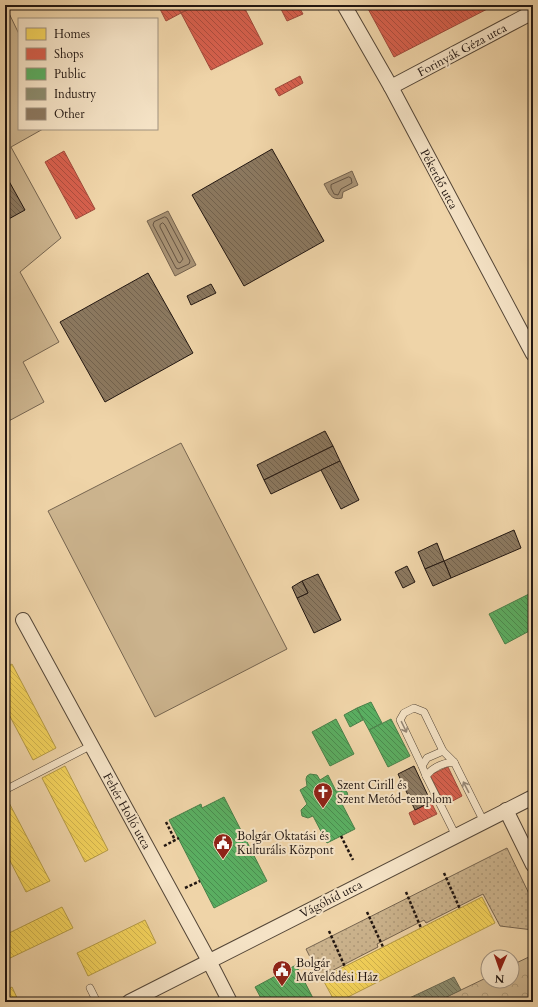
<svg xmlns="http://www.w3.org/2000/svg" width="538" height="1007" font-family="Cardo,serif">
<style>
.grass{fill:url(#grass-dots);stroke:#766550}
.forest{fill:url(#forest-crowns);stroke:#766550}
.garden{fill:#ccb48e;stroke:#766550}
.water{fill:#a99375;stroke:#73614d}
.homes{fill:url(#homes-back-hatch);stroke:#b69c46}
.shops{fill:url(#shops-back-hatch);stroke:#a04a3b}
.public{fill:url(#public-back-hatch);stroke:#498049}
.industry{fill:url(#industry-back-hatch);stroke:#6c6952}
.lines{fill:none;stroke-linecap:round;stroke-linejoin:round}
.shore{stroke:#655443;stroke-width:1}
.building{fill:url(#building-back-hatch);stroke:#211611}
.lane-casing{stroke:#544637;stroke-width:8}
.street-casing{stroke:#544637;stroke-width:16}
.path{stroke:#211611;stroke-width:2.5;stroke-dasharray:3 2;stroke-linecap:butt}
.lane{stroke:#f5e3c6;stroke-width:7}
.street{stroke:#f5e3c6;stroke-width:14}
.oneway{stroke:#968775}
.labels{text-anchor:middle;stroke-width:4;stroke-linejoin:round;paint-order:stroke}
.street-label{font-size:12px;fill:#211611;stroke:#f5e3c6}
.poi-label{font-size:12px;fill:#211611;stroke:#f5e3c6;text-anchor:start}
</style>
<defs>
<pattern id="grass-dots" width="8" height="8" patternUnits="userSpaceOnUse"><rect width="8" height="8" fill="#ccb48e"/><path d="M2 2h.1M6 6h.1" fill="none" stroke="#af9a79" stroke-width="1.8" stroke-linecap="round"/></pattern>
<pattern id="forest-crowns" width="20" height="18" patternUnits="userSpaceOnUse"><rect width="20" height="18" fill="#ccb48e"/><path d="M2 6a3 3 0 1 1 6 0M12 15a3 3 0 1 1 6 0" fill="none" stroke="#af9a79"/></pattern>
<pattern id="homes-back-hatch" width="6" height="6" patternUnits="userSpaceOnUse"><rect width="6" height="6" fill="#f6d55c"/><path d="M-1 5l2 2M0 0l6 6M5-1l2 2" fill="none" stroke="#d3b64f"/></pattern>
<pattern id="shops-back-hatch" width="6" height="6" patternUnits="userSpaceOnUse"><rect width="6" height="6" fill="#d6604d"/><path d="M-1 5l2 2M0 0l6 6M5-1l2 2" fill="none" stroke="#ad4e3f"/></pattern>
<pattern id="public-back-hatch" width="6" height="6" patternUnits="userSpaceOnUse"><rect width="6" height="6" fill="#5aae61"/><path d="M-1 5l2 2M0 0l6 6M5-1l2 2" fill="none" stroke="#4a8d4f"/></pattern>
<pattern id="industry-back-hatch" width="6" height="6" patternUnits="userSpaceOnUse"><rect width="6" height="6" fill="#8c8c6e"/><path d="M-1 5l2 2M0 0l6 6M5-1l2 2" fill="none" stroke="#727159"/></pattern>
<pattern id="building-back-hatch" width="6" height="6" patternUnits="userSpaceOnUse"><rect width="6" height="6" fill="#8c7960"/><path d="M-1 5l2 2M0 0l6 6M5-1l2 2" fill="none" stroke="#72624e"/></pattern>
</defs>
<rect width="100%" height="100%" fill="#efd4a8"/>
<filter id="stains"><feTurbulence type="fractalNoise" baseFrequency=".005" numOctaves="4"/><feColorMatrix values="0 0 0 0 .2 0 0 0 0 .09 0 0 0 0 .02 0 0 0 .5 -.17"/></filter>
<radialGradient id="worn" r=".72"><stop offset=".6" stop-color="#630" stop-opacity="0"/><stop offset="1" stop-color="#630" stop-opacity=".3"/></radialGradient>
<polygon class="grass" points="507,848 533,902 533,930 500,926 483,894 426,923 424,920 377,944 378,947 320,977 306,949"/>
<polygon class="forest" points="533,955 533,1002 436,1002 488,977 488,981 512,981 512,965"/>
<g class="garden">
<polygon points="5,5 19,34 19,129 43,129 11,147 61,238 20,272 59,342 23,362 44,402 5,423"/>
<polygon points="181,443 287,649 155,717 48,511"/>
</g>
<g class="water">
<path d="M352,171L358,185L343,192L342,198C331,201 329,193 324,184Z"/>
<polygon points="168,211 196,265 175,276 147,221"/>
</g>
<g class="homes">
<polygon points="12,664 56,748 33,760 5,707 5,668"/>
<polygon points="65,766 108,850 85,862 42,778"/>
<polygon points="5,797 6,797 50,881 26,892 5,851"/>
<polygon points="482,897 495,923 338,1002 335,1002 322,978"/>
<polygon points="62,907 73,928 6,960 5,935"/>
<polygon points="145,920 156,943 88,976 77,953"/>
<polygon points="12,987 19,1002 5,1002 5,991"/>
</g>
<g class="shops">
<polygon points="158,5 177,5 181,13 166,21"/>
<polygon points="177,5 197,5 181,13"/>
<polygon points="197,5 243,5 263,44 211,70 181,13"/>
<polygon points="279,5 298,5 303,14 287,21"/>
<polygon points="366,5 495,5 394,57"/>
<polygon points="300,76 303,83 279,96 275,89"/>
<polygon points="64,151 95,209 76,219 45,162"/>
<polygon points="448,767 462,796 445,805 430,775"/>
<polygon points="431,802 437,814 414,825 409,813"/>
</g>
<g class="public">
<polygon points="533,592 533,629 505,644 489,614"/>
<polygon points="371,702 382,723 369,730 357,708"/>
<polygon points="357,708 363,720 350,727 344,715"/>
<polygon points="336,719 354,754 330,766 312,732"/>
<polygon points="391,719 410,756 388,767 369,730"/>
<polygon points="310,774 317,775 320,780 328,775 336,791 344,790 347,792 348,796 347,799 342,804 355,829 327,843 313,816 308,818 302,816 301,810 307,804 300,790 307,786 306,779 307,776"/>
<polygon points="224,797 267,881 214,908 169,820 201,804 202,808"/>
<polygon points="296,965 315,1002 263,1002 255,987"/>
</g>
<polygon class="industry" points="454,977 461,990 436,1002 401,1002"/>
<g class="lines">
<g class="shore">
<polygon points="349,177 351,178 352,183 341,189 338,195 334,194 331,188 331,185"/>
<polygon points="165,217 167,218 190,261 189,264 178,269 176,268 153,225 154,222"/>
<polygon points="163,223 165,225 183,259 180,263 178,262 160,227 160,225"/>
</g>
</g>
<g class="building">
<polygon points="272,149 324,241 244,286 192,195"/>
<polygon points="5,174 25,210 5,221"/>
<polygon points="148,273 193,353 105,402 60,322"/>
<polygon points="211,284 216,293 191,305 187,296"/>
<polygon points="325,431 333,446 264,480 257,465"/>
<polygon points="333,446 340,461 271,494 264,480"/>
<polygon points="340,461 359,500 341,509 321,470"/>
<polygon points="514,530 521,548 451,578 444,561"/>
<polygon points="437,543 444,561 425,569 418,552"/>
<polygon points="444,561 451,578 433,586 425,569"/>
<polygon points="407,566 415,582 403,588 395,572"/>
<polygon points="318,574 341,620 314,633 297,598 308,593 302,581"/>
<polygon points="302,581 308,593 297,598 292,587"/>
<polygon points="414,766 431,802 415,810 398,774"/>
</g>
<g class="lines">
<g class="lane-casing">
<g id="lane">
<polyline points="422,766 400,720 404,713 414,708 424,712 443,751"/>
<polyline points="426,776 422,766 427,758 443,751 454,762"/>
<polyline points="5,790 92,745"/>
<path d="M456,836L426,776C433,767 442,763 454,762L484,822"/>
<polyline points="90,988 97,1002"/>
</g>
</g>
<g class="street-casing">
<g id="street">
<polyline points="344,5 391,87 533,354"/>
<polyline points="391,87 533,12"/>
<polyline points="23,620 209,961 230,1002"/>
<polyline points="506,810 533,865"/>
<polyline points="129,1002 533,797"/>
</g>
</g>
<g class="path">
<polyline points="166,822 175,840"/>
<polyline points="341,836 353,860"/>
<polyline points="164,846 179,838"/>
<polyline points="444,873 460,909"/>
<polyline points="185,888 200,881"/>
<polyline points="406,892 421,928"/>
<polyline points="367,912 383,947"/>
<polyline points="329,931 345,967"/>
</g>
<use href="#lane" class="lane"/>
<use href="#street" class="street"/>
</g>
<defs><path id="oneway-shaft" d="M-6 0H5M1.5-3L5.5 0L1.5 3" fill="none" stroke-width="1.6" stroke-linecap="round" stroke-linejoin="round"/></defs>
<g class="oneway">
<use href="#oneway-shaft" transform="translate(404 727) rotate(64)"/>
<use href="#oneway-shaft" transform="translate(466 787) rotate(-117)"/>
</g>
<defs>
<g id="church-pin" transform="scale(1)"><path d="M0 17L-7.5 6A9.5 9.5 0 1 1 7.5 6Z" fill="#8f2418" stroke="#f5e3c6"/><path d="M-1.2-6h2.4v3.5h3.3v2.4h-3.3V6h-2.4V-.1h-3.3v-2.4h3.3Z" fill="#fff"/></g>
<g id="civic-pin" transform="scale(1)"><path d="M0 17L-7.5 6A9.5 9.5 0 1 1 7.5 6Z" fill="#8f2418" stroke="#f5e3c6"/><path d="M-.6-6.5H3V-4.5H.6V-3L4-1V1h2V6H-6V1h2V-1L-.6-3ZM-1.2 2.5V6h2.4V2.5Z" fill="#fff"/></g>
</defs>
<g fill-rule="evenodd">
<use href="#church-pin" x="323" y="792"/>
<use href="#civic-pin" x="223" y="843"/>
<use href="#civic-pin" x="282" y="970"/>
</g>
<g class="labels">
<g class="street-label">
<text transform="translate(462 50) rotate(-28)" y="4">Forinyák Géza utca</text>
<text transform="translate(439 179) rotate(62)" y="4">Pékerdő utca</text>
<text transform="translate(127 811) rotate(61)" y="4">Fehér Holló utca</text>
<text transform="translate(331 899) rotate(-27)" y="4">Vágóhíd utca</text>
</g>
<g class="poi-label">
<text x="337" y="789">Szent Cirill és<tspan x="337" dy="14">Szent Metód-templom</tspan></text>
<text x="237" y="840">Bolgár Oktatási és<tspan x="237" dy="14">Kulturális Központ</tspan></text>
<text x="296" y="967">Bolgár<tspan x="296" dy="14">Művelődési Ház</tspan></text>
</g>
</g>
<rect width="538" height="1007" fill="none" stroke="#efd4a8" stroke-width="20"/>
<rect x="6" y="6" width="526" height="995" fill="none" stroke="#211611" stroke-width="2"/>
<rect x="10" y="10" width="518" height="987" fill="none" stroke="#211611"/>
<rect x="18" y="18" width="140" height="112" fill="#f5e3c6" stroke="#a0917e"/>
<rect x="26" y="28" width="20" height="12" fill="#f6d55c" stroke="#a0917e"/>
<text x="54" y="38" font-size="12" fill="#211611">Homes</text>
<rect x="26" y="48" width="20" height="12" fill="#d6604d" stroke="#a0917e"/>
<text x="54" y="58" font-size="12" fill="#211611">Shops</text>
<rect x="26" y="68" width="20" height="12" fill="#5aae61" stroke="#a0917e"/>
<text x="54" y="78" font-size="12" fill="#211611">Public</text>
<rect x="26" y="88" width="20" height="12" fill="#8c8c6e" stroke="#a0917e"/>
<text x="54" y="98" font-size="12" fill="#211611">Industry</text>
<rect x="26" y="108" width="20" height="12" fill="#8c7960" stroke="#a0917e"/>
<text x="54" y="118" font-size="12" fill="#211611">Other</text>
<g transform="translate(500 969) rotate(182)"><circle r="19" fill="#f5e3c6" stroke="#a0917e"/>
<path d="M0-3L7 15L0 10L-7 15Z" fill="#8f2418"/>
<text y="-6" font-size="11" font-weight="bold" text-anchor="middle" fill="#211611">N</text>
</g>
<rect width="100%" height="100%" filter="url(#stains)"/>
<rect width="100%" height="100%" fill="url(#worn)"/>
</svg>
